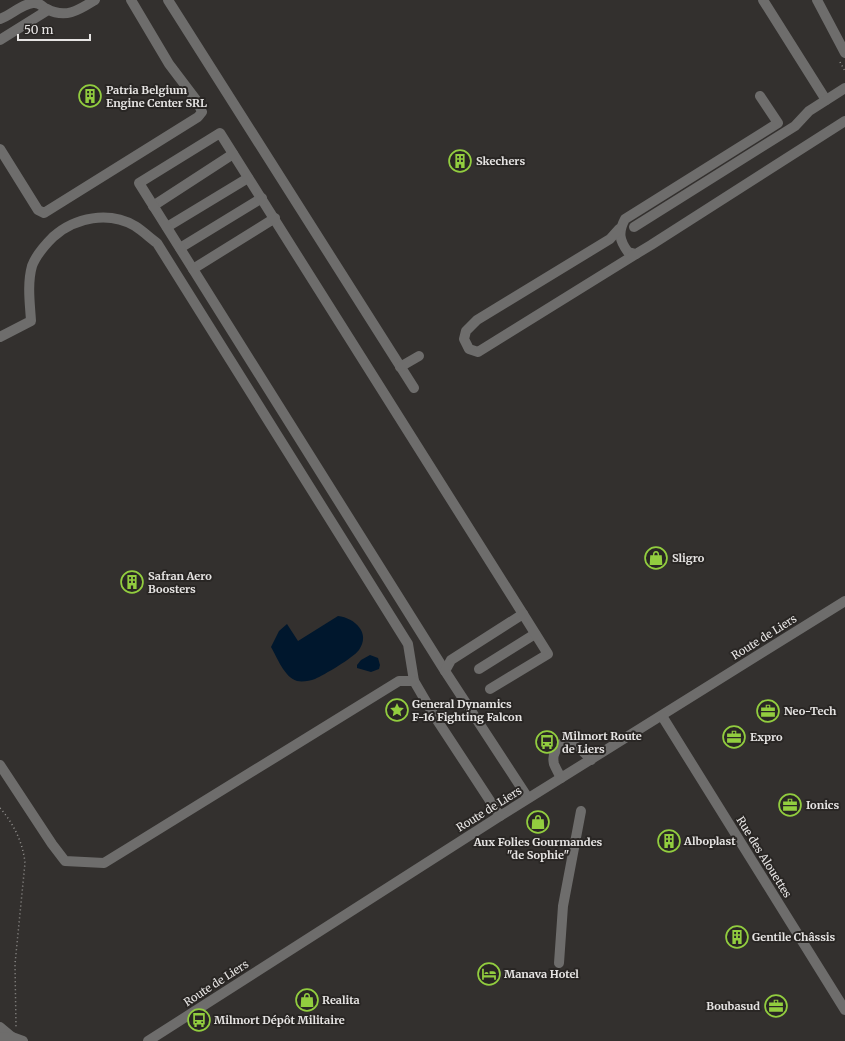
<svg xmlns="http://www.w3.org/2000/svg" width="845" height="1041" font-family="Merriweather,serif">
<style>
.water{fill:#00172d}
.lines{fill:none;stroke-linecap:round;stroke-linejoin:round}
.path{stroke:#93918f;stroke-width:1.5;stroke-dasharray:1 3;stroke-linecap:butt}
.minor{stroke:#6e6d6c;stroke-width:10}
.labels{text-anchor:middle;stroke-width:4;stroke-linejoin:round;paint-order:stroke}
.poi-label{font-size:11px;font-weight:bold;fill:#e6e4e3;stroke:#292624;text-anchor:start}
.street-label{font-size:11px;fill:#e6e4e3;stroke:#292624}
</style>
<rect width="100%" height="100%" fill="#33302e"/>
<g class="water">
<path d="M338,616C355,618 371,633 359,650C353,658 324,675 315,679C310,681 302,682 297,681C284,677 277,657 271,647L279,631L287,624L298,641Z"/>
<polygon points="370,655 378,658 380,665 379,669 371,672 357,668 357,665 361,660"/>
</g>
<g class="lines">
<g class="path">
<polyline points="840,62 845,71"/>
<path d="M0,808C14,824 23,843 25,863L15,964L16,1027"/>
</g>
<g class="minor">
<polyline points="168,0 414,388"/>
<polyline points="763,0 826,100"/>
<polyline points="817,0 845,53"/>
<path d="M0,19C11,15 22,4 33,3C40,2 42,7 47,9C66,19 79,10 95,0"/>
<polyline points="0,40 48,10"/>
<path d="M760,96L778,123L625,219C618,232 619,240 628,252L636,254L651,245L845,121"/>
<polyline points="0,149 38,210 44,213 198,117 202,112 197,101 169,64 131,0"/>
<polyline points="153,206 233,154"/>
<polyline points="167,227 248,178"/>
<polyline points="634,227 795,126 809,111 845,88"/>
<polyline points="619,229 610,239 477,320 466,331 464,339 469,349 478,352 636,254"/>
<polyline points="180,248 262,198"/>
<polyline points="193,269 275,218"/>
<path d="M0,337L31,321C30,304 27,284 32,266C36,255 45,245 53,237C75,217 109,211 135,226C143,231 150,238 157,243L408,644L414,681L435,717L500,816"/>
<polyline points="400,367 419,356"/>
<polyline points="479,669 535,634"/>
<polyline points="445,671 139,183 220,133 523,614"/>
<polyline points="490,689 548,654 523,614 451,660 445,671 528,798"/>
<polyline points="662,716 845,1010"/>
<polyline points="0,765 52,844 65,861 104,863 399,681 414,681"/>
<path d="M561,778C559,774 556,769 554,764C553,760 553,756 555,752C562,732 583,750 591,760"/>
<polyline points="559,963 563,906 581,811"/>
<polyline points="0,1027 12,1037"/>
<polyline points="0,1038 12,1037 23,1041"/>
<polyline points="148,1041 500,816 845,601"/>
</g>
</g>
<defs>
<g id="building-ring" transform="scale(1.15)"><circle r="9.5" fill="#292624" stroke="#92cd3f" stroke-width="1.5"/><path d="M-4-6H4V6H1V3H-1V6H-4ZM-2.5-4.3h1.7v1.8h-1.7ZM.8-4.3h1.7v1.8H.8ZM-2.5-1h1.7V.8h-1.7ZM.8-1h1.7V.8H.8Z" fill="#92cd3f"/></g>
<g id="shop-ring" transform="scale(1.15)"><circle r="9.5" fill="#292624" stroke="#92cd3f" stroke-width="1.5"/><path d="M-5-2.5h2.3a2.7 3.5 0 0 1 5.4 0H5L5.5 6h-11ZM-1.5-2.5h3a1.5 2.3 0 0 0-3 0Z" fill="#92cd3f"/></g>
<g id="sight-ring" transform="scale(1.15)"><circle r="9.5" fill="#292624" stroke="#92cd3f" stroke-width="1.5"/><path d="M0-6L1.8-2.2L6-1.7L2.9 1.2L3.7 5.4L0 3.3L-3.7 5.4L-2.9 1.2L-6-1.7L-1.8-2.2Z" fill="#92cd3f"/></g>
<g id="office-ring" transform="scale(1.15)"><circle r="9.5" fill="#292624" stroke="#92cd3f" stroke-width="1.5"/><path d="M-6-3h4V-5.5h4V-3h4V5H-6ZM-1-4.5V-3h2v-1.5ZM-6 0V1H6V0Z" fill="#92cd3f"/></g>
<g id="bus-ring" transform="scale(1.15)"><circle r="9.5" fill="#292624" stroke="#92cd3f" stroke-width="1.5"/><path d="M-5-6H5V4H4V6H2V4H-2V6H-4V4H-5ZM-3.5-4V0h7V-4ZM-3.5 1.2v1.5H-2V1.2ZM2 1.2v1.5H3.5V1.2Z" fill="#92cd3f"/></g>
<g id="hotel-ring" transform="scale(1.15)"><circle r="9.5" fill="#292624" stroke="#92cd3f" stroke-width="1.5"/><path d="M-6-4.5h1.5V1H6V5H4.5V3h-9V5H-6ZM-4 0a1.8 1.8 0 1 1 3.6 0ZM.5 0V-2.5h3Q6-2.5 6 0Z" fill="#92cd3f"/></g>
</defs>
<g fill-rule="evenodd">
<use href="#building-ring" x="90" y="96"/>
<use href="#building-ring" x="460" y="161"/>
<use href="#shop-ring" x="656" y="558"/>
<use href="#building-ring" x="132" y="582"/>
<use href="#sight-ring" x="397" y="710"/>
<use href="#office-ring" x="768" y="711"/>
<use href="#office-ring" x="734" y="737"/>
<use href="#bus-ring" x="547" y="742"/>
<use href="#office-ring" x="790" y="805"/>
<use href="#shop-ring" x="538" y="822"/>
<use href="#building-ring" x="669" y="841"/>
<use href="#building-ring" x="737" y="937"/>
<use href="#hotel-ring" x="489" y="974"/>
<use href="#shop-ring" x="307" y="1000"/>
<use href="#office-ring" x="776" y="1006"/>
<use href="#bus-ring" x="199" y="1020"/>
</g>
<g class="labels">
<g class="poi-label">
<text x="106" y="94">Patria Belgium<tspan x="106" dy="13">Engine Center SRL</tspan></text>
<text x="476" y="165">Skechers</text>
<text x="672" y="562">Sligro</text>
<text x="148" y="580">Safran Aero<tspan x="148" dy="13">Boosters</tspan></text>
<text x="412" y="708">General Dynamics<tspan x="412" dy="13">F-16 Fighting Falcon</tspan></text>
<text x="784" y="715">Neo-Tech</text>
<text x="562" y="740">Milmort Route<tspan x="562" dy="13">de Liers</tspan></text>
<text x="750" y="741">Expro</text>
<text x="806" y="809">Ionics</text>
<text x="684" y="845">Alboplast</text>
<text x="538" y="846" text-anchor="middle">Aux Folies Gourmandes<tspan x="538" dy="13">"de Sophie"</tspan></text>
<text x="752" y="941">Gentile Châssis</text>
<text x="504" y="978">Manava Hotel</text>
<text x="322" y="1004">Realita</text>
<text x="760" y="1010" text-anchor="end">Boubasud</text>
<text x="214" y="1024">Milmort Dépôt Militaire</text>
</g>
<g class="street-label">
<text transform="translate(764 637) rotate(-32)" y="4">Route de Liers</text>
<text transform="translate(489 809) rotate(-32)" y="4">Route de Liers</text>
<text transform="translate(764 857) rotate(58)" y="4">Rue des Alouettes</text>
<text transform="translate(216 983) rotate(-33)" y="4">Route de Liers</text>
</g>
</g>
<path d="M18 34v6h72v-6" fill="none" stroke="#e6e4e3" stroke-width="2"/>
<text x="24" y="34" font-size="12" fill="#e6e4e3" stroke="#292624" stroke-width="3" paint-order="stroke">50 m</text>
</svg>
